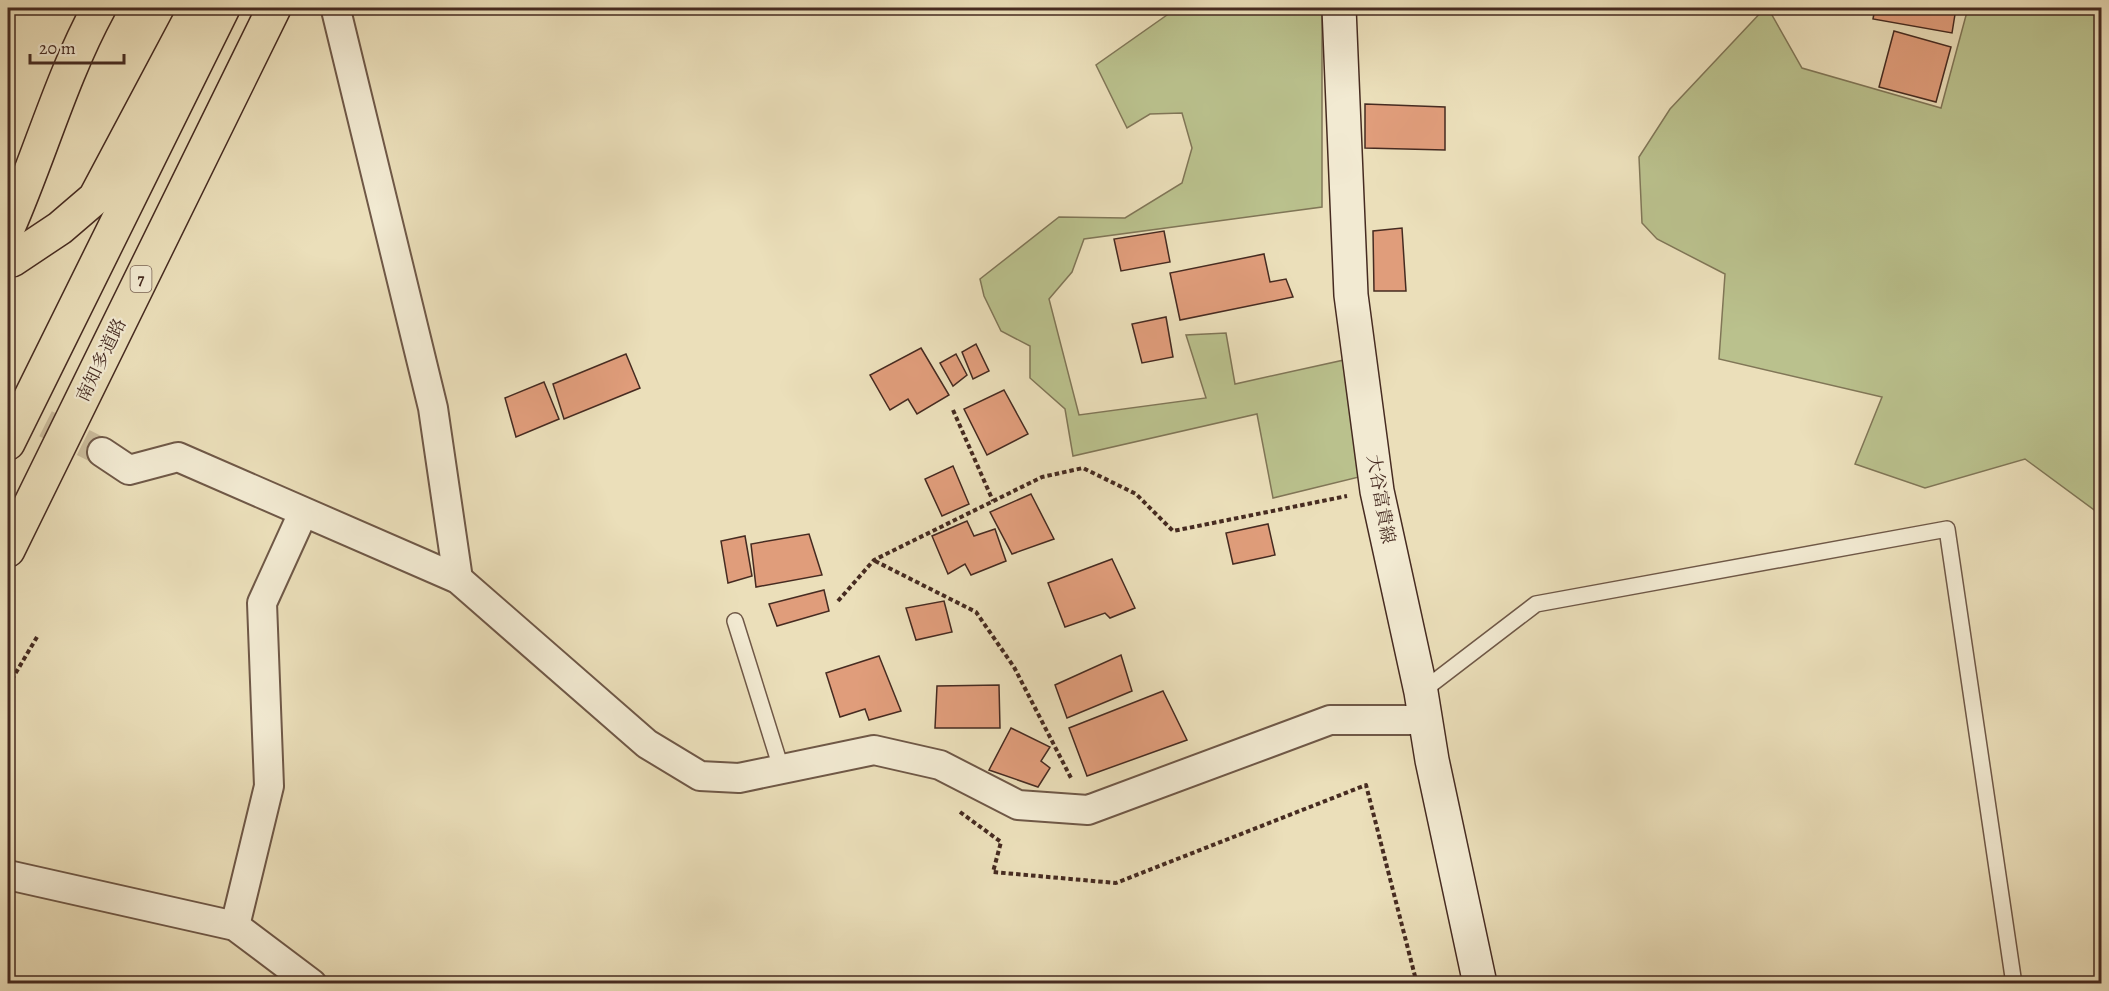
<svg xmlns="http://www.w3.org/2000/svg" width="2109" height="991" font-family="Alegreya,'Noto Serif JP',serif">
<style>
.green{fill:#bac18d;stroke:#807657;stroke-width:1.5}
.building{fill:#e09d7b;stroke:#462b21;stroke-width:1.5}
.lines{fill:none;stroke-linecap:round;stroke-linejoin:round}
.street-tunnel{stroke:#cabb9b;stroke-width:28;stroke-dasharray:28 14;stroke-linecap:butt}
.lane-casing{stroke:#6f5847;stroke-width:18}
.street-casing{stroke:#6f5847;stroke-width:32}
.secondary-casing{stroke:#462b21;stroke-width:36}
.highway-casing{stroke:#462b21;stroke-width:36}
.path{stroke:#462b21;stroke-width:4;stroke-dasharray:4.5 3;stroke-linecap:butt}
.lane{stroke:#f2ead2;stroke-width:15}
.street{stroke:#f2ead2;stroke-width:28}
.secondary{stroke:#f2ead2;stroke-width:33}
.highway{stroke:#ebdfba;stroke-width:33}
.labels{text-anchor:middle;stroke-width:4.5;stroke-linejoin:round;paint-order:stroke}
.shield{fill:#f2ead2;stroke:#7a6456;stroke-width:1.5}
.shield-label{font-size:16px;font-weight:bold;fill:#462b21}
.street-label{font-size:18px;fill:#462b21;stroke:#f2ead2}
</style>
<rect width="100%" height="100%" fill="#ebdfba"/>
<filter id="stains"><feTurbulence type="fractalNoise" baseFrequency=".00333" numOctaves="4"/><feColorMatrix values="0 0 0 0 .2 0 0 0 0 .09 0 0 0 0 .02 0 0 0 .5 -.17"/></filter>
<radialGradient id="worn" r=".72"><stop offset=".6" stop-color="#630" stop-opacity="0"/><stop offset="1" stop-color="#630" stop-opacity=".3"/></radialGradient>
<g class="green">
<polygon points="1177,8 1322,8 1322,207 1084,239 1072,272 1049,299 1079,415 1206,398 1186,335 1226,333 1235,384 1344,360 1359,477 1273,498 1257,414 1073,456 1065,409 1030,378 1030,346 1001,331 984,296 980,279 1059,217 1125,218 1182,183 1192,148 1182,113 1150,114 1127,128 1096,65"/>
<polygon points="1765,8 1768,8 1802,68 1941,108 1968,8 2101,8 2101,515 2025,459 1925,488 1855,464 1882,397 1719,359 1725,274 1657,239 1642,223 1639,157 1670,109"/>
</g>
<g class="building">
<polygon points="1875,8 1956,8 1952,33 1873,19"/>
<polygon points="1894,31 1951,47 1936,102 1879,87"/>
<polygon points="1365,104 1445,107 1445,150 1365,148"/>
<polygon points="1402,228 1406,291 1374,291 1373,231"/>
<polygon points="1164,231 1170,262 1121,271 1114,239"/>
<polygon points="1264,254 1270,282 1286,279 1293,297 1180,320 1170,273"/>
<polygon points="1166,317 1173,357 1142,363 1132,324"/>
<polygon points="976,344 989,371 973,379 962,352"/>
<polygon points="921,348 949,395 917,414 908,399 890,410 870,375"/>
<polygon points="626,354 640,388 564,419 553,384"/>
<polygon points="956,354 967,375 953,386 940,363"/>
<polygon points="544,382 559,419 516,437 505,398"/>
<polygon points="1004,390 1028,434 987,455 964,409"/>
<polygon points="953,466 969,504 942,516 925,479"/>
<polygon points="1031,494 1054,539 1012,554 990,512"/>
<polygon points="967,521 974,536 995,529 1006,561 971,575 965,564 948,574 932,536"/>
<polygon points="1268,524 1275,555 1233,564 1226,533"/>
<polygon points="809,534 822,575 756,587 751,544"/>
<polygon points="745,536 752,576 728,583 721,541"/>
<polygon points="1112,559 1135,608 1110,618 1105,613 1065,627 1048,583"/>
<polygon points="824,590 829,611 777,626 769,604"/>
<polygon points="944,601 952,632 916,640 906,608"/>
<polygon points="1121,655 1132,691 1067,718 1055,685"/>
<polygon points="879,656 901,711 869,720 865,709 840,717 826,673"/>
<polygon points="999,685 1000,728 935,728 937,686"/>
<polygon points="1163,691 1187,740 1087,776 1069,728"/>
<polygon points="1011,728 1050,747 1041,761 1050,768 1038,787 989,770"/>
</g>
<g class="lines">
<polyline class="street-tunnel" points="8,405 102,452"/>
<g class="lane-casing">
<g id="lane">
<polyline points="735,621 781,768"/>
<polyline points="1421,692 1536,604 1947,529 2014,984"/>
</g>
</g>
<g class="street-casing">
<g id="street">
<polyline points="337,8 336,10 433,408 458,579"/>
<polyline points="102,452 129,470 178,457 458,579 647,744 700,776 739,778 874,750 940,765 1018,805 1088,810 1330,720 1426,720"/>
<polyline points="8,875 235,926 312,984"/>
<polyline points="235,926 269,786 262,603 303,513"/>
</g>
</g>
<g class="secondary-casing">
<polyline id="secondary" points="1339,8 1351,295 1377,491 1421,692 1432,760 1480,984"/>
</g>
<g class="highway-casing">
<g id="highway">
<path d="M8,228C40,155 61,78 99,8"/>
<polyline points="8,260 12,260 60,228 95,198 196,8"/>
<polyline points="8,443 223,8"/>
<polyline points="8,550 274,8"/>
</g>
</g>
<g class="path">
<polyline points="953,410 993,501"/>
<polyline points="875,561 976,612 1014,667 1071,778"/>
<polyline points="838,601 874,560 1042,477 1083,468 1136,494 1173,531 1347,496"/>
<polyline points="8,686 37,637"/>
<polyline points="960,812 1001,842 993,872 1116,883 1366,785 1417,984"/>
</g>
<use href="#lane" class="lane"/>
<use href="#street" class="street"/>
<use href="#secondary" class="secondary"/>
<use href="#highway" class="highway"/>
</g>
<g class="labels">
<rect class="shield" x="130.5" y="266" width="21" height="26" rx="4.5"/>
<g class="shield-label">
<text x="141" y="285">7</text>
</g>
<g class="street-label">
<text transform="translate(101 360) rotate(-64)" y="6">南知多道路</text>
<text transform="translate(1381 499) rotate(80)" y="6">大谷富貴線</text>
</g>
</g>
<rect width="2109" height="991" fill="none" stroke="#ebdfba" stroke-width="30"/>
<rect x="9" y="9" width="2091" height="973" fill="none" stroke="#462b21" stroke-width="3"/>
<rect x="15" y="15" width="2079" height="961" fill="none" stroke="#462b21" stroke-width="1.5"/>
<path d="M30 54v9h94v-9" fill="none" stroke="#462b21" stroke-width="3"/>
<text x="39" y="54" font-size="18" fill="#462b21" stroke="#f2ead2" stroke-width="4.5" paint-order="stroke">20 m</text>
<rect width="100%" height="100%" filter="url(#stains)"/>
<rect width="100%" height="100%" fill="url(#worn)"/>
</svg>
